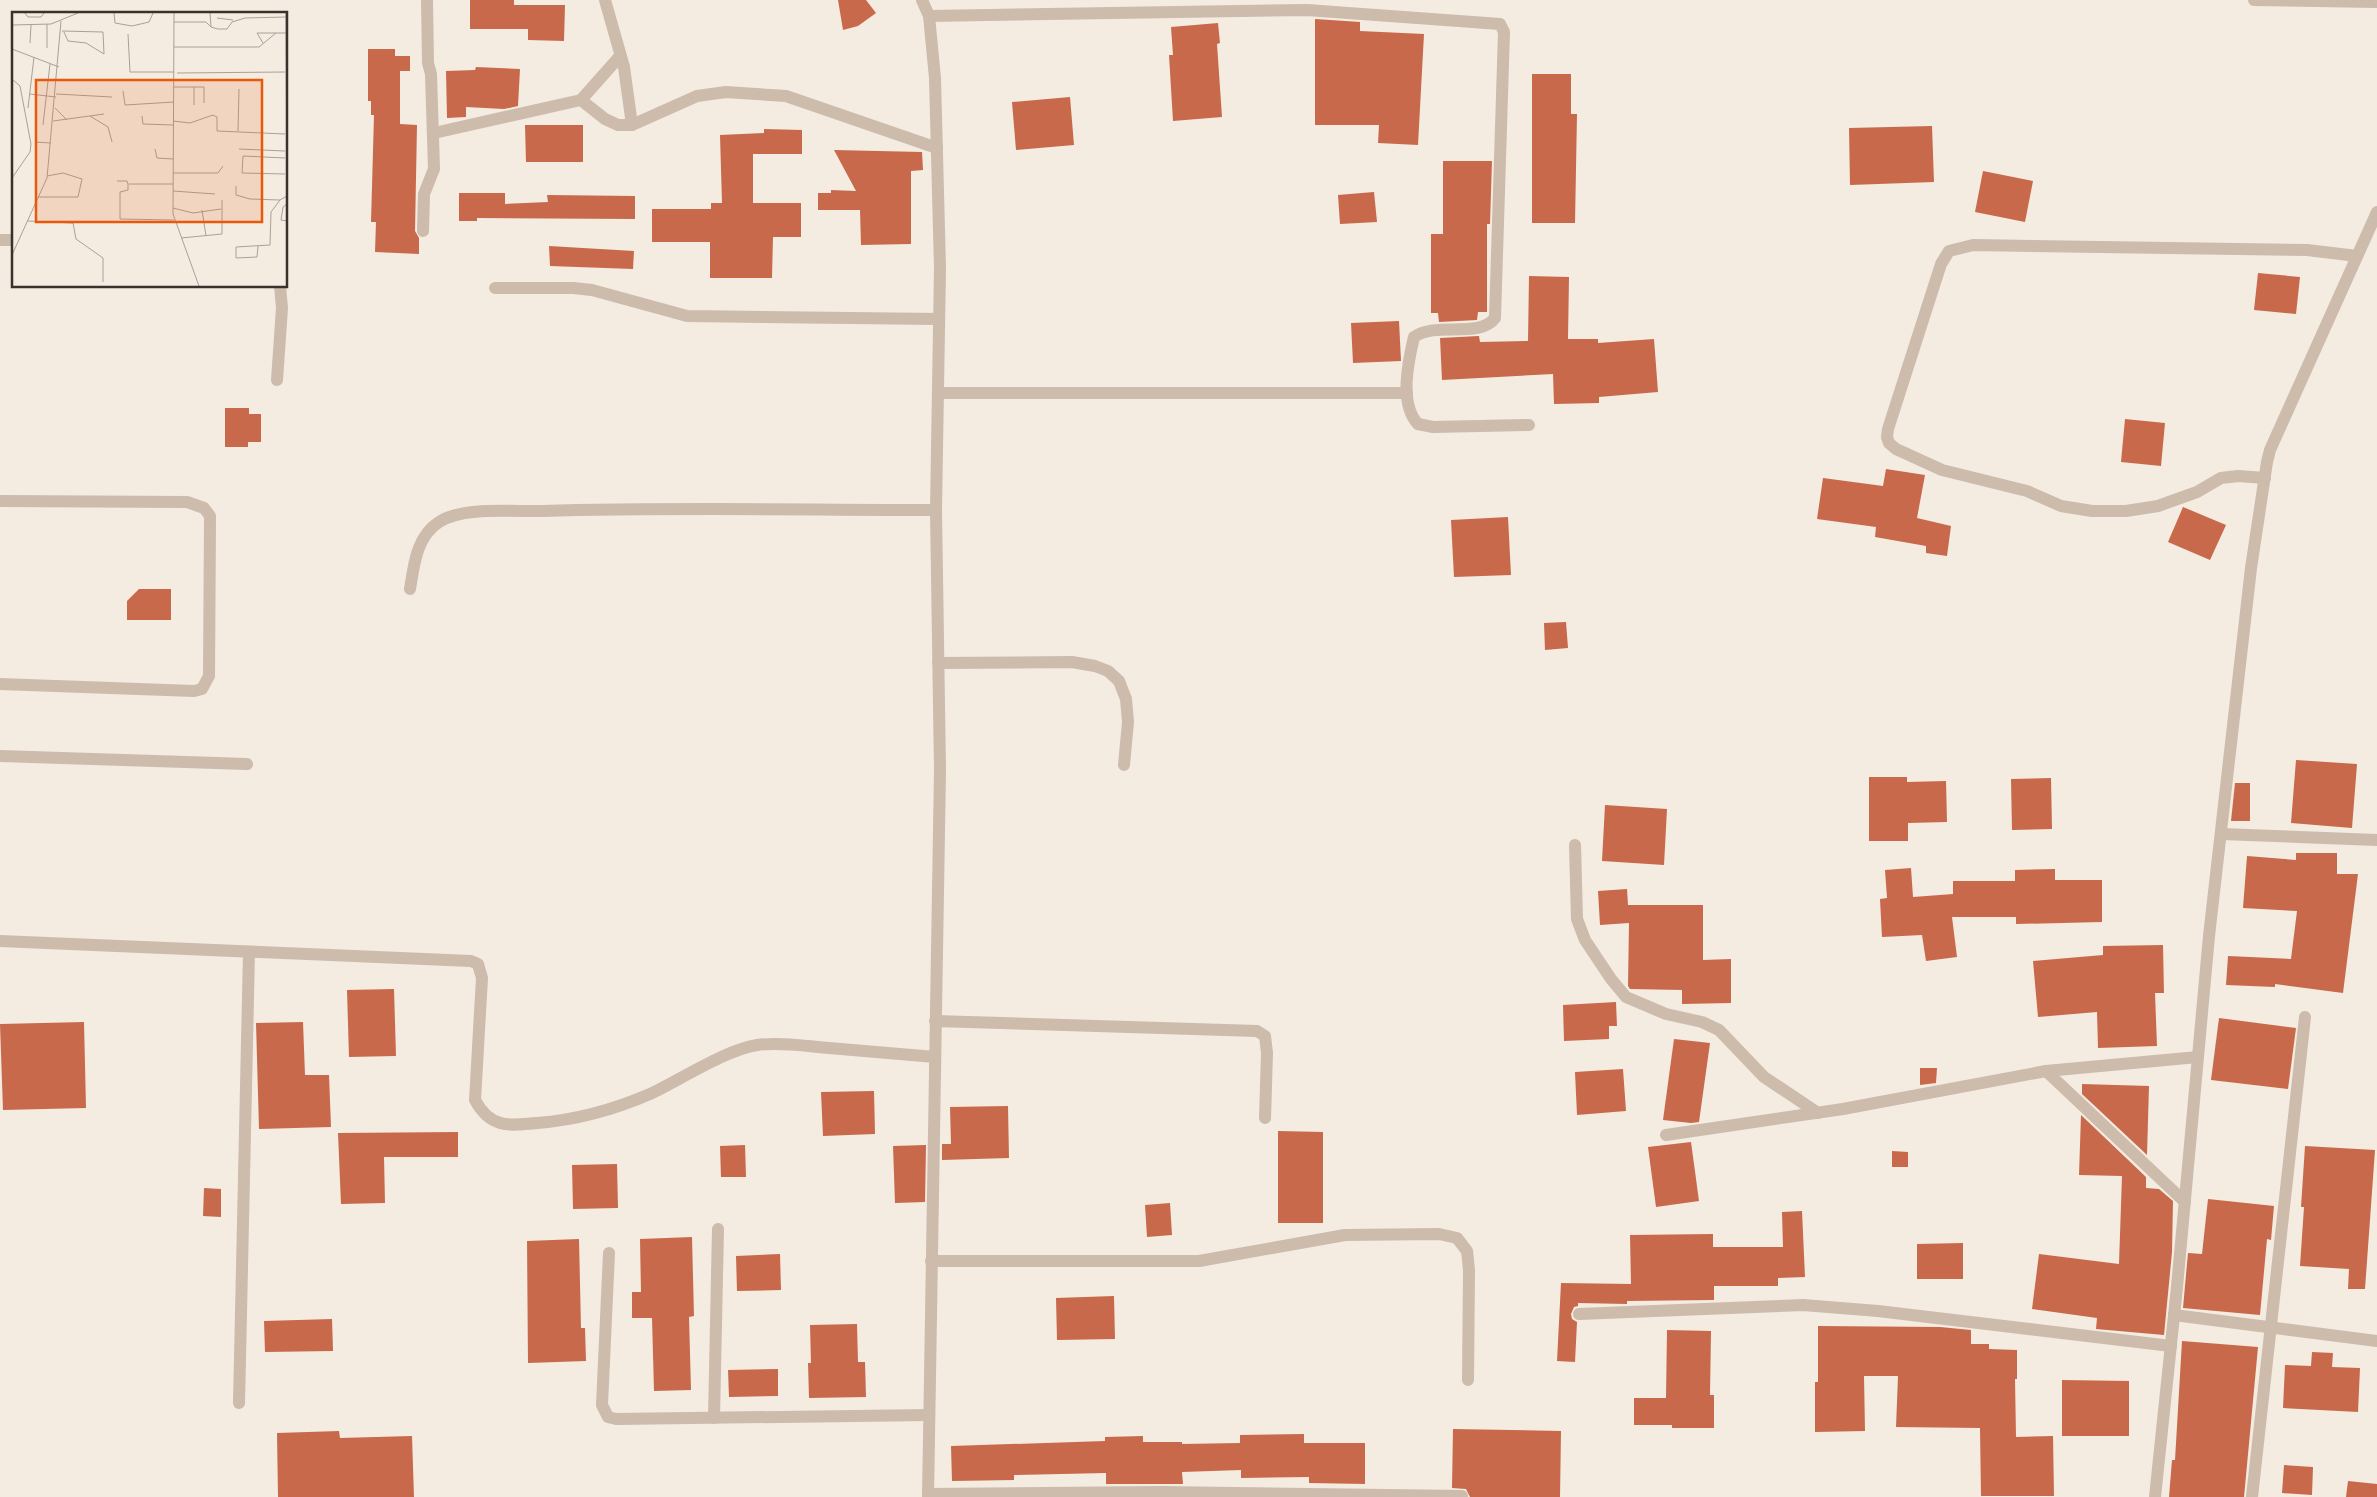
<svg xmlns="http://www.w3.org/2000/svg" width="2377" height="1497" font-family="'Alegreya Sans',sans-serif">
<style>
.building{fill:#c8694b}
.lines{fill:none;stroke-linecap:round;stroke-linejoin:round}
.minor{stroke:#cdbbac;stroke-width:12}
.inset-road{fill:none;stroke:#aaa098;stroke-width:1}
.view{fill:#e8590c;fill-opacity:0.15;stroke:#e8590c;stroke-width:2.5}
.inset-edge{fill:none;stroke:#3b302b;stroke-width:2.5}
</style>
<rect width="100%" height="100%" fill="#f4ebe1"/>
<g class="building">
<polygon points="470,0 514,0 514,5 565,5 564,41 528,40 528,29 470,29"/>
<polygon points="838,0 866,0 876,13 858,26 843,30"/>
<polygon points="1315,19 1360,22 1360,31 1424,34 1418,145 1378,143 1379,125 1315,125"/>
<polygon points="1218,23 1220,43 1217,44 1222,117 1173,121 1169,55 1173,55 1171,27"/>
<polygon points="368,49 395,49 395,56 410,56 410,71 400,71 400,124 417,125 415,231 419,238 419,254 375,252 376,222 371,222 374,115 371,115 371,101 368,101"/>
<polygon points="476,67 520,69 518,106 504,109 466,107 466,117 447,118 446,71 475,70"/>
<polygon points="1532,74 1571,74 1571,114 1577,114 1575,223 1532,223"/>
<polygon points="1070,97 1074,145 1016,150 1012,102"/>
<polygon points="525,125 583,125 583,162 526,162"/>
<polygon points="1932,126 1934,182 1850,185 1849,128"/>
<polygon points="764,129 802,130 802,154 753,154 753,203 801,203 801,237 773,237 772,278 710,278 710,242 652,242 652,209 711,209 711,203 722,203 720,135 764,133"/>
<polygon points="834,150 922,152 923,170 911,171 911,244 861,245 860,210 818,210 818,193 831,193 831,190 856,191"/>
<polygon points="1443,161 1492,161 1490,224 1487,224 1487,312 1478,312 1477,320 1439,322 1438,313 1431,313 1431,234 1443,234"/>
<polygon points="1983,171 2033,181 2025,222 1975,212"/>
<polygon points="1374,192 1377,222 1340,224 1338,195"/>
<polygon points="459,193 505,193 505,204 548,202 547,195 635,196 635,219 477,218 477,221 459,221"/>
<polygon points="549,246 634,251 633,269 550,266"/>
<polygon points="2258,273 2300,277 2296,314 2254,310"/>
<polygon points="1529,276 1569,277 1568,339 1598,339 1598,343 1654,339 1658,392 1599,397 1599,403 1554,404 1553,374 1442,380 1440,338 1479,336 1480,342 1528,341"/>
<polygon points="1399,321 1401,361 1353,363 1351,323"/>
<polygon points="225,408 249,408 249,414 261,414 261,442 248,442 248,447 225,447"/>
<polygon points="2125,419 2165,423 2161,466 2121,462"/>
<polygon points="1886,469 1925,475 1917,518 1951,526 1947,556 1926,553 1926,546 1875,537 1876,527 1817,519 1823,478 1883,486"/>
<polygon points="2183,507 2226,525 2210,560 2168,542"/>
<polygon points="1508,517 1511,575 1454,577 1451,520"/>
<polygon points="139,589 171,589 171,620 127,620 127,601"/>
<polygon points="1566,622 1568,648 1545,650 1544,623"/>
<polygon points="2296,760 2357,764 2352,828 2291,823"/>
<polygon points="1869,777 1907,777 1907,782 1946,781 1947,822 1908,823 1908,841 1869,841"/>
<polygon points="2051,778 2052,829 2012,830 2011,779"/>
<polygon points="2235,783 2250,783 2250,821 2231,821"/>
<polygon points="1605,805 1667,809 1664,865 1602,861"/>
<polygon points="2296,853 2337,853 2337,874 2358,874 2343,993 2275,984 2275,987 2226,985 2228,956 2291,959 2297,911 2243,908 2247,856 2296,860"/>
<polygon points="1911,868 1913,897 1953,894 1953,881 2015,881 2015,870 2055,869 2055,880 2102,880 2102,922 2016,924 2016,917 1952,917 1957,957 1926,961 1922,935 1882,937 1880,899 1887,898 1885,870"/>
<polygon points="1627,889 1628,905 1703,905 1703,960 1731,959 1731,1003 1682,1004 1682,990 1630,989 1628,986 1629,923 1600,925 1598,891"/>
<polygon points="2163,945 2164,993 2155,993 2157,1046 2098,1048 2097,1012 2038,1017 2033,961 2103,955 2103,946"/>
<polygon points="394,989 396,1056 349,1057 347,990"/>
<polygon points="1616,1002 1617,1026 1609,1026 1609,1039 1564,1041 1563,1005"/>
<polygon points="2219,1018 2296,1028 2288,1089 2211,1080"/>
<polygon points="84,1022 86,1108 3,1110 0,1024"/>
<polygon points="303,1022 305,1075 329,1075 331,1127 259,1129 256,1023"/>
<polygon points="1674,1039 1710,1043 1699,1122 1691,1123 1663,1120"/>
<polygon points="1920,1068 1937,1068 1936,1083 1920,1085"/>
<polygon points="1623,1069 1626,1111 1577,1115 1575,1072"/>
<polygon points="2082,1084 2149,1086 2147,1155 2082,1094"/>
<polygon points="874,1091 875,1134 823,1136 821,1092"/>
<polygon points="1008,1106 1009,1158 942,1160 942,1144 951,1144 950,1107"/>
<polygon points="2081,1115 2146,1177 2146,1188 2159,1189 2173,1201 2172,1252 2164,1335 2096,1329 2097,1318 2032,1309 2039,1254 2119,1264 2122,1176 2079,1175"/>
<polygon points="1278,1131 1323,1132 1323,1223 1278,1223"/>
<polygon points="458,1132 458,1157 384,1157 385,1203 341,1204 338,1133"/>
<polygon points="1691,1142 1699,1201 1656,1207 1648,1147"/>
<polygon points="745,1145 746,1177 721,1177 720,1146"/>
<polygon points="926,1145 925,1202 895,1203 893,1146"/>
<polygon points="2305,1146 2375,1150 2365,1289 2348,1289 2349,1269 2300,1266 2304,1207 2301,1207"/>
<polygon points="1892,1151 1908,1152 1908,1167 1892,1167"/>
<polygon points="617,1164 618,1208 573,1209 572,1165"/>
<polygon points="204,1188 221,1189 221,1217 203,1216"/>
<polygon points="2208,1199 2274,1206 2271,1240 2267,1239 2260,1315 2183,1308 2188,1253 2202,1254"/>
<polygon points="1170,1203 1172,1235 1147,1237 1145,1205"/>
<polygon points="1802,1211 1805,1277 1778,1278 1778,1286 1714,1286 1714,1300 1627,1301 1627,1304 1578,1303 1578,1306 1574,1307 1571,1314 1572,1319 1577,1322 1575,1362 1557,1361 1561,1283 1631,1284 1630,1235 1713,1234 1713,1247 1783,1247 1782,1212"/>
<polygon points="692,1237 694,1316 689,1317 691,1390 654,1391 652,1318 632,1318 632,1292 641,1292 640,1239"/>
<polygon points="579,1239 581,1328 585,1328 586,1361 528,1363 527,1241"/>
<polygon points="1963,1243 1963,1279 1917,1279 1917,1244"/>
<polygon points="780,1254 781,1290 737,1291 736,1256"/>
<polygon points="1114,1296 1115,1339 1057,1340 1056,1298"/>
<polygon points="332,1319 333,1351 265,1352 264,1321"/>
<polygon points="857,1324 858,1362 865,1362 866,1397 809,1398 808,1363 811,1363 810,1325"/>
<polygon points="1818,1326 1940,1327 1971,1330 1971,1344 1989,1344 1989,1349 2017,1350 2017,1379 2015,1379 2016,1437 2053,1436 2054,1496 1981,1496 1980,1428 1896,1427 1898,1376 1864,1376 1865,1431 1815,1432 1815,1382 1818,1382"/>
<polygon points="1667,1330 1711,1331 1710,1395 1714,1395 1714,1428 1672,1428 1672,1425 1634,1425 1634,1398 1666,1398"/>
<polygon points="2182,1341 2258,1347 2244,1497 2169,1497 2172,1460 2175,1460"/>
<polygon points="2312,1352 2333,1353 2332,1367 2360,1368 2358,1412 2283,1408 2285,1365 2311,1366"/>
<polygon points="778,1369 778,1396 729,1397 728,1370"/>
<polygon points="2062,1380 2129,1381 2129,1436 2062,1436"/>
<polygon points="1453,1429 1561,1431 1560,1497 1470,1497 1466,1489 1452,1488"/>
<polygon points="339,1431 340,1438 412,1436 414,1497 278,1497 277,1433"/>
<polygon points="1304,1434 1304,1443 1365,1443 1365,1484 1309,1483 1309,1477 1241,1478 1241,1470 1182,1472 1183,1484 1106,1484 1106,1473 1014,1475 1014,1480 952,1481 951,1446 1105,1441 1105,1437 1143,1436 1143,1442 1182,1442 1182,1444 1240,1443 1240,1435"/>
<polygon points="2284,1465 2313,1467 2312,1495 2282,1493"/>
<polygon points="2348,1481 2377,1484 2377,1497 2346,1497"/>
</g>
<g class="lines">
<g class="minor">
<polyline points="605,0 624,67 632,125"/>
<polyline points="922,0 929,16 935,78 940,268 936,510 940,770 928,1497"/>
<polyline points="2254,0 2377,2"/>
<path d="M929,16L1307,10L1500,24L1504,32L1495,318C1479,339 1437,321 1414,337C1408,362 1399,404 1418,424L1433,427L1529,425"/>
<polyline points="581,100 620,56"/>
<polyline points="434,133 581,100 605,119 618,125 632,125 697,96 726,92 786,96 937,148"/>
<polyline points="423,231 424,194 434,169 431,74 428,63 427,0"/>
<polyline points="0,240 14,240"/>
<polyline points="495,288 573,288 592,290 687,316 939,319"/>
<polyline points="277,380 282,308 280,286"/>
<polyline points="938,393 1407,393"/>
<polyline points="2265,478 2238,476 2221,478 2197,492 2158,506 2126,511 2092,511 2061,506 2027,491 1942,470 1896,449 1889,443 1887,437 1888,429 1941,264 1949,251 1973,245 2307,250 2357,256"/>
<polyline points="0,501 187,502 204,508 210,516 209,676 202,689 194,691 0,684"/>
<path d="M410,589C414,565 416,537 439,522C463,506 514,512 543,511C674,507 805,510 936,510"/>
<polyline points="938,663 1072,662 1095,666 1108,671 1119,681 1126,699 1128,722 1124,765"/>
<polyline points="0,756 247,764"/>
<polyline points="2221,834 2377,840"/>
<polyline points="1575,845 1577,919 1585,940 1611,979 1626,997 1666,1014 1702,1022 1719,1030 1764,1077 1818,1113"/>
<path d="M0,941L471,961L478,964L482,978L475,1100C490,1128 508,1126 537,1123C576,1120 613,1110 650,1094C680,1080 725,1050 757,1045C780,1042 805,1046 829,1048C864,1051 899,1054 935,1057"/>
<polyline points="935,1021 1257,1031 1265,1036 1267,1053 1265,1118"/>
<polyline points="2046,1071 2185,1202"/>
<polyline points="1666,1135 1843,1109 2046,1071 2198,1057"/>
<polyline points="609,1253 602,1405 608,1417 616,1419 929,1415"/>
<polyline points="931,1261 1199,1261 1345,1235 1439,1234 1457,1238 1467,1251 1469,1270 1468,1380"/>
<polyline points="1579,1314 1803,1305 1878,1311 2171,1346"/>
<polyline points="2174,1315 2377,1341"/>
<polyline points="239,1403 249,952"/>
<polyline points="714,1418 718,1229"/>
<polyline points="928,1494 1161,1492 1462,1496"/>
<polyline points="2155,1497 2177,1287 2209,936 2251,568 2267,462 2270,450 2377,212"/>
<polyline points="2252,1497 2305,1017"/>
</g>
</g>
<g transform="translate(12 12)">
<rect width="275" height="275" fill="#f4ebe1"/>
<path class="inset-road" d="M13,1L16,5H29L32,1M102,1L103,11L120,14L137,10L141,1M162,1L161,202L187,274M198,1L199,15L206,17H215L220,10L233,6L274,5M274,1L275,182M205,6L221,8M162,10H194L199,15M35,12V36M0,13L39,12L66,1M50,19L91,20L92,42L74,31L56,29L52,20M116,22L118,60H162M18,31L19,13M251,31L245,21H274M162,35H247L264,21M0,37L47,55M165,61L273,60M0,67L8,74L19,132L18,140L0,166M111,68H162M162,75H192V91M111,79L113,93L162,90M18,82L44,85M44,82L100,85M182,93V75M16,96L22,45M43,96L55,108M78,104L96,115L100,130M130,104L131,112L161,113M41,109L92,102M161,109L178,111L201,103L205,105V119L273,122M31,113L38,52M226,119L227,77M23,130L39,131M143,137L145,146L161,147M227,137L273,139M273,146L231,144L230,161L273,162M161,161H206L211,154M105,169H115L116,172V178L108,180V207L162,208M117,172H161M224,174V183L238,187L268,188L275,184M161,179L203,182M26,185H66L70,167L51,161L35,164M275,192L271,195L269,208L275,209M161,196L181,201L209,197M190,198L194,224M16,209L61,211L64,227L91,246V270M169,226L210,222V188M246,234L245,245L224,246V235L258,233L259,200L268,188M0,243L35,166L49,9"/>
<path class="view" d="M24,68H250V210H24Z"/>
<rect width="275" height="275" class="inset-edge"/>
</g>
</svg>
